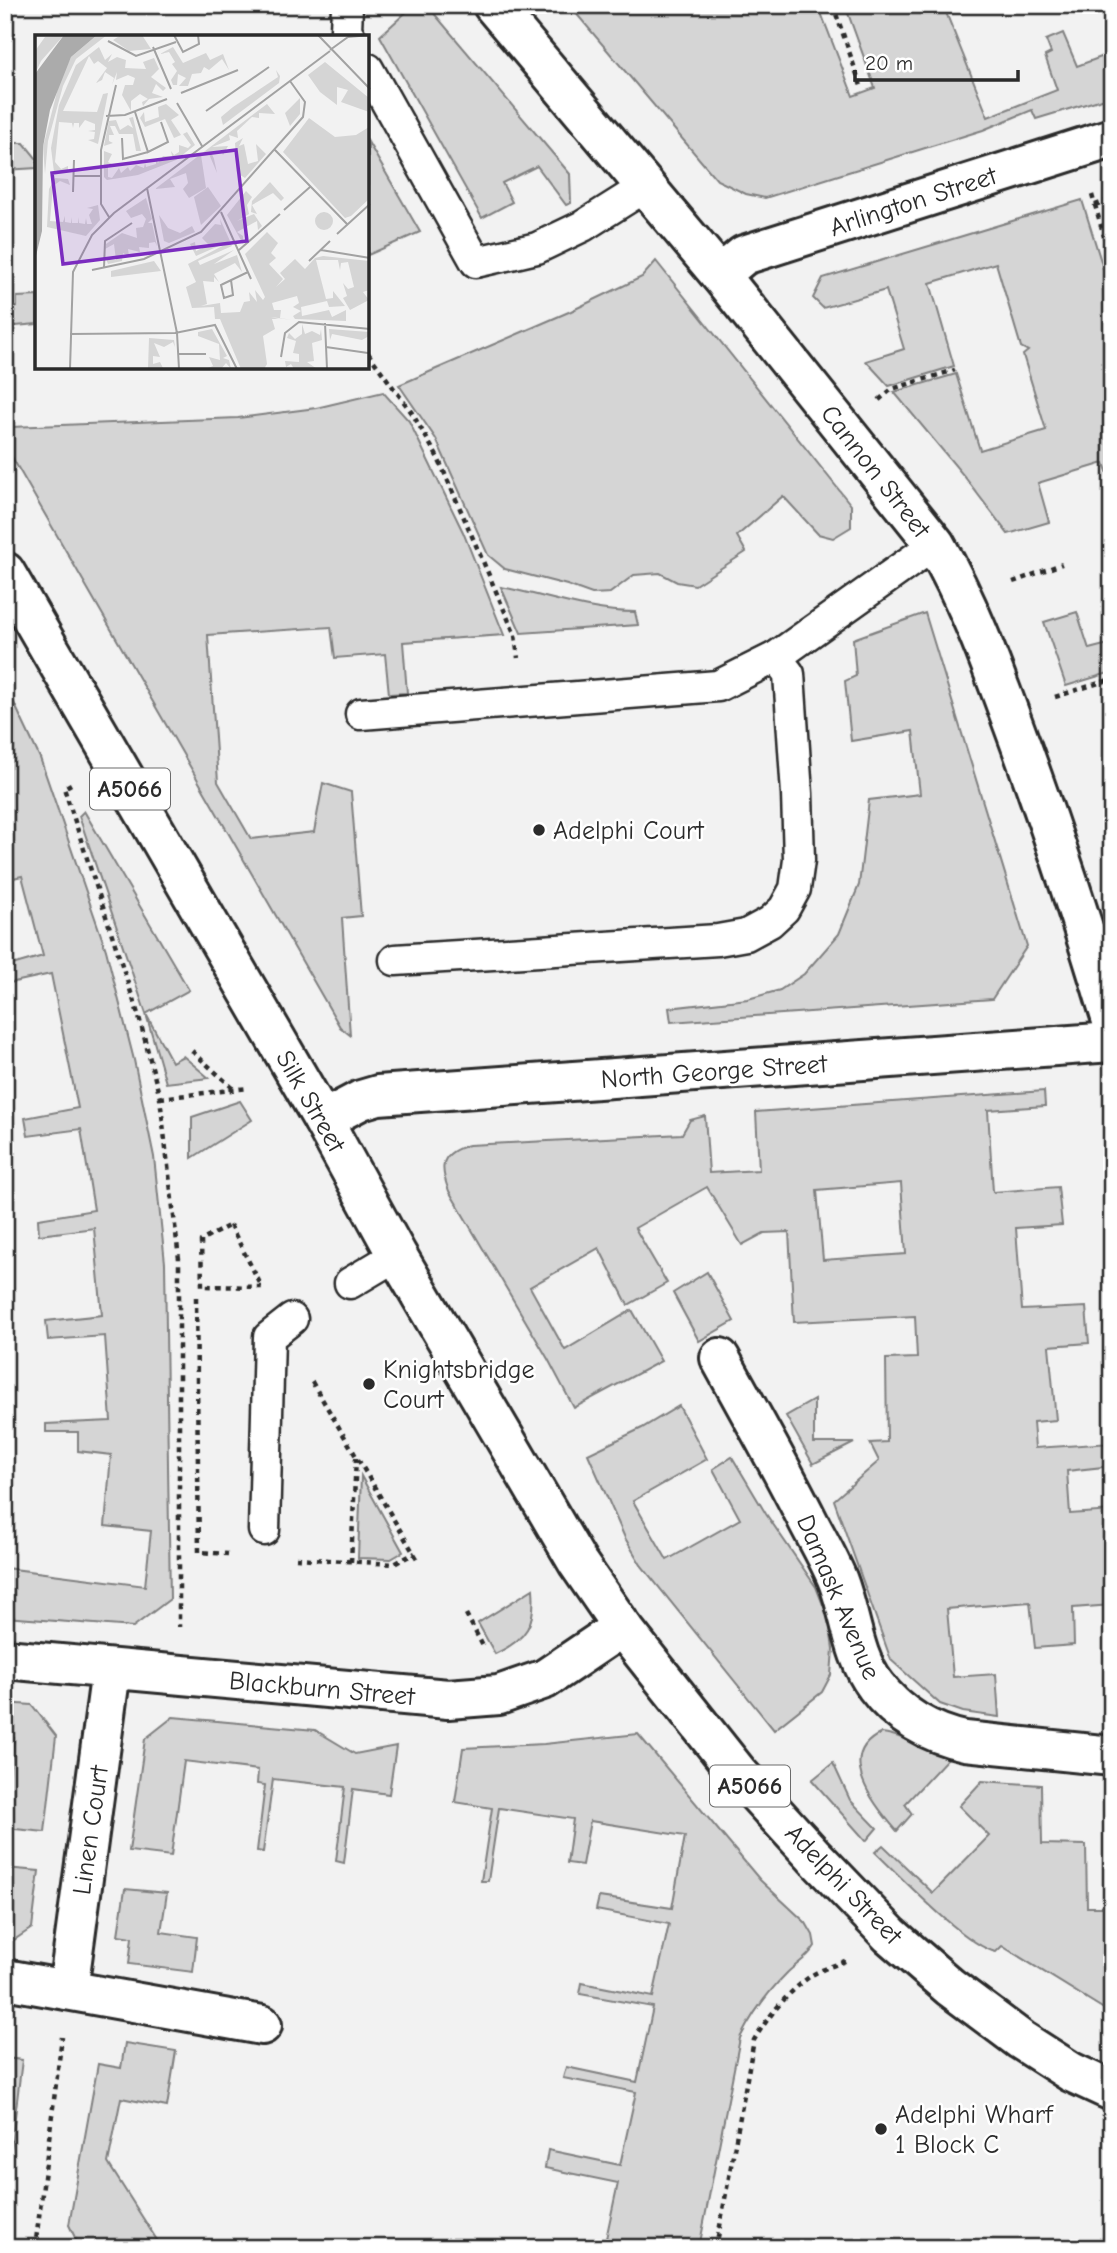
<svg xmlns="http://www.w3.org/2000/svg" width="1117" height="2253" font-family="'Comic Neue',sans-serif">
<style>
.green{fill:#d5d5d5;stroke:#808080;stroke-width:2;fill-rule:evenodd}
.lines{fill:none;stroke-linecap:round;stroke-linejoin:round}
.lane-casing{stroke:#2b2b2b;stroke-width:35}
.street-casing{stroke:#2b2b2b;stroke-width:44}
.primary-casing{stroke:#2b2b2b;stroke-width:44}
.path{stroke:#2b2b2b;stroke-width:4.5;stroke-dasharray:5 5;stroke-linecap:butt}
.lane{stroke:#fff;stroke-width:30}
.street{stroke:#fff;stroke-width:38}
.primary{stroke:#fff;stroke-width:38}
.poi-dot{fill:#2b2b2b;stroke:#fff;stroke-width:2.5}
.labels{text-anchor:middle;stroke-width:5;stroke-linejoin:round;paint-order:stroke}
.shield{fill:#fff;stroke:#6b6b6b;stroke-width:2}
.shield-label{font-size:24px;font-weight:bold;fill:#2b2b2b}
.street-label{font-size:26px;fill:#2b2b2b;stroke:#fff}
.poi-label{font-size:26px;fill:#2b2b2b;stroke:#fff;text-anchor:start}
.inset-road{fill:none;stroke:#a2a2a2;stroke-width:2}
.view{fill:#7b2cbf;fill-opacity:0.15;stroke:#7b2cbf;stroke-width:3.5}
.inset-edge{fill:none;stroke:#2b2b2b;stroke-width:3.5}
</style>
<rect width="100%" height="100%" fill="#f2f2f2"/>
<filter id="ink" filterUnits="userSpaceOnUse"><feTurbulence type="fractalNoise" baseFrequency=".0143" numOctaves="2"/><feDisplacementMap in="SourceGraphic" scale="14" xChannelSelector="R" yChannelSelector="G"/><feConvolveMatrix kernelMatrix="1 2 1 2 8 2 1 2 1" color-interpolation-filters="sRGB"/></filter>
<g filter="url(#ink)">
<g class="green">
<polygon points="414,5 427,5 570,174 571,203 566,205 537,166 502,183 512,202 482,218 380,36"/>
<polygon points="569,5 818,5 853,96 875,88 845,5 943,5 988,117 1057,90 1045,56 1051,53 1046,40 1063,33 1077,66 1112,53 1112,96 1036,119 1032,110 983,130 765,198 746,194 717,180"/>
<polygon points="5,122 9,143 24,143 37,159 37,168 5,170"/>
<polygon points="368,142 420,232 368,255"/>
<polygon points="1082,200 1112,297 1112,486 1104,463 1038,483 1049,522 1008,534 964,476 894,392 956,374 980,450 1046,430 1023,355 1028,351 1021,347 996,263 930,283 954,366 889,386 866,361 904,349 886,290 823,308 813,298 823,278"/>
<polygon points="656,261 851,505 851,527 833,538 818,534 783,496 737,536 746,552 695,585 677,582 660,573 634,575 610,593 592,594 567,585 505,569 488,555 436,439 399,385 571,311 642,277"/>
<polygon points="37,296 37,324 5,327 5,308 17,307 17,297"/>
<polygon points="5,376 11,427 238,418 316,408 383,392 409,421 463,532 504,635 403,642 407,693 389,694 385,654 335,658 331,627 208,635 218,782 251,839 314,832 323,783 351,792 361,916 342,918 350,1035 340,1027 5,445"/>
<path d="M501,587C549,596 585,611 635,612L638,625L521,633Z"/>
<polygon points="1077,612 1089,649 1112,643 1112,672 1066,686 1044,622"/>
<polygon points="925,613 1027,946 992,999 671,1022 669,1008 748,999 780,990 804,974 839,934 859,885 869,800 920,794 913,731 851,741 845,681 856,676 853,639"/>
<polygon points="5,684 40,758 106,950 134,1060 154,1157 165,1263 170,1599 133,1627 5,1617 5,1568 145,1586 151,1531 105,1526 111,1455 78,1451 78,1432 46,1432 46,1424 111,1421 105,1336 48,1340 46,1321 102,1315 94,1228 39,1235 38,1219 94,1210 81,1129 28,1136 25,1118 78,1108 51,974 5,984 5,967 43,956 22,876 5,880 5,855 9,853 5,843"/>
<polygon points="84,811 189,990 146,1014 172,1062 183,1056 209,1078 166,1083 146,1014 79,816"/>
<path d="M1044,1091L1045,1106L988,1110L993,1192L1058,1187L1062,1225L1016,1228L1022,1310L1086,1307L1089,1343L1049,1346L1056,1420L1033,1422L1035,1448L1112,1443V1466L1067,1471L1070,1514L1112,1511V1514L1105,1515L1108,1540H1112V1605L1073,1608L1074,1645L1035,1648L1030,1602L947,1609L953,1677L996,1674L999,1717L963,1712L940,1704L891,1660L834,1500L879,1461L870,1443L887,1442L886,1359L917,1358L915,1316L794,1322L789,1232L764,1233L742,1245L707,1187L635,1228L667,1283L628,1305L599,1248L530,1287L565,1350L632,1310L661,1361L574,1408L548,1359L449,1191C439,1166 440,1153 469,1145L682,1134L690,1120L705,1116L709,1173L759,1170L756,1112ZM901,1183L906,1254L823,1260L817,1190Z"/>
<polygon points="240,1101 252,1120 192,1158 192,1117"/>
<polygon points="707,1272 734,1321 699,1341 673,1293"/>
<polygon points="814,1400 814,1443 854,1443 813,1464 786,1416"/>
<polygon points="679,1406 707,1459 633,1501 667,1560 740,1519 713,1469 732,1457 766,1514 816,1587 829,1620 833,1649 831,1675 822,1692 774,1730 641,1565 625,1538 588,1454 642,1428"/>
<polygon points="361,1476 403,1552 391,1559 358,1558"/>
<path d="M533,1589C536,1624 527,1639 495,1654L478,1623Z"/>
<polygon points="5,1703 32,1705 56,1736 45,1832 5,1828 5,1803 14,1738 5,1737"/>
<polygon points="173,1717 315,1730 355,1754 396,1746 389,1794 353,1789 344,1863 336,1861 345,1787 273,1779 263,1852 257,1851 265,1785 257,1784 258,1770 184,1761 171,1856 129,1851 145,1739"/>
<path d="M882,1733C906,1736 926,1751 948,1758L905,1804L912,1814L897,1831C874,1805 834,1754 882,1733Z"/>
<path d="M638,1734L760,1880L806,1923L813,1935L815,1946C807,1959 797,1963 787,1973C768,1992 752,2014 740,2038L699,2248H604L618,2183L545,2168L548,2150L620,2165L636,2092L563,2078L566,2067L637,2082L653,2007L580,1994L582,1983L653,1997L669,1924L596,1910L599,1897L672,1908L685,1836L590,1821L582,1865L567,1863L573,1819L499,1808L488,1881H481L492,1808L455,1802L463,1748L544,1744Z"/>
<polygon points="833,1763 850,1800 877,1828 866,1841 812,1780"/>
<path d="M982,1781L1041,1785L1042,1844L1086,1845L1087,1907H1112V2014L1002,1946L996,1952C965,1945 901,1877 875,1852L883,1845L933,1893L989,1836L959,1806Z"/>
<polygon points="5,1868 39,1871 32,1928 8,1944 5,1944"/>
<polygon points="125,1889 167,1893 161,1932 197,1937 193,1972 129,1964 132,1937 118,1935"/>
<polygon points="125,2043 176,2051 167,2107 121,2098 108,2163 162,2248 80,2248 69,2225 98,2064 121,2068"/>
<polygon points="5,2058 22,2060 5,2198"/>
</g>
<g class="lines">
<g class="lane-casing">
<g id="lane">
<polyline points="348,5 347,7 346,30 350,37"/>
<polyline points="368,69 476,262 537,248 583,226 645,187"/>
<polyline points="361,714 718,686 776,657 935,544"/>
<polyline points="395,960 718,940 746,935 770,922 784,909 795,889 799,860 797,794 789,674 776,657"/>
<polyline points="350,1283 397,1255"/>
<polyline points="264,1530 269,1337 292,1319"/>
</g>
</g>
<g class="street-casing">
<g id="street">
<path d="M493,5L720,275L935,544C968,601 990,661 1013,724C1049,821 1082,921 1112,1021"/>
<polyline points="720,275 744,255 1112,138"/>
<polyline points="323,1120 361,1100 378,1095 1112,1042"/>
<path d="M720,1358C750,1413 781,1467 809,1523C819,1542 830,1561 838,1581C851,1615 853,1656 876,1686C897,1715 931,1734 965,1741L1112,1756"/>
<polyline points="5,1659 448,1699 499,1695 545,1679 622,1627"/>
<polyline points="5,1979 262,2025"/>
<polyline points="68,1990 111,1670"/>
</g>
</g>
<g class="primary-casing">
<polyline id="primary" points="5,572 323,1120 397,1255 578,1563 622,1627 738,1773 814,1856 890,1935 950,1987 1021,2040 1071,2072 1112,2091"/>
</g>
<g class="path">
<polyline points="833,5 861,86"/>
<polyline points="1092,195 1112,263"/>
<polyline points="1095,205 1112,199"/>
<polyline points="368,353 412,413 438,458 515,635 518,658"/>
<polyline points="879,400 892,389 955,370"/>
<polyline points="1013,582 1062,564"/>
<polyline points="1055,697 1112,679"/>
<polyline points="71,784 64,788 139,1017 160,1098 179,1259 179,1627"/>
<polyline points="192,1051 234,1089"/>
<polyline points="160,1098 249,1088"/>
<polygon points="230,1225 262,1287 202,1286 201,1241"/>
<polyline points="196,1297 199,1552 228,1554"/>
<polyline points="312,1382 419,1562"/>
<polyline points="296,1558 394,1564 415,1553"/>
<polyline points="351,1562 356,1458"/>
<polyline points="466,1614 484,1648"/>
<polyline points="35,2248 62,2037"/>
<path d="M716,2248L754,2040C769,2015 788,1992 812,1975C822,1969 836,1965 847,1960"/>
</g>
<use href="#lane" class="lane"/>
<use href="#street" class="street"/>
<use href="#primary" class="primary"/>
</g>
</g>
<g class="poi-dot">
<circle cx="539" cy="830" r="7"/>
<circle cx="369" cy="1384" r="7"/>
<circle cx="881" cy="2129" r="7"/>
</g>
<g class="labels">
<g class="shield">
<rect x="90" y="768.5" width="80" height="41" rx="5"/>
<rect x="710" y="1765.5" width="80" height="41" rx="5"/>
</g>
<g class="shield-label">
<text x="130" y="797">A5066</text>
<text x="750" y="1794">A5066</text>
</g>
<g class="street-label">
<text transform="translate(913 201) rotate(-18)" y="9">Arlington Street</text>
<text transform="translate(876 471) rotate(52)" y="9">Cannon Street</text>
<text transform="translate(714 1071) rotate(-4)" y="9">North George Street</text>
<text transform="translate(311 1101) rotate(60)" y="9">Silk Street</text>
<text transform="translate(839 1597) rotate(67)" y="9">Damask Avenue</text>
<text transform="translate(322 1688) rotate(5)" y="9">Blackburn Street</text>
<text transform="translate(90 1830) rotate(-82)" y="9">Linen Court</text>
<text transform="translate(844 1884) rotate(46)" y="9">Adelphi Street</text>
</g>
<g class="poi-label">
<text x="553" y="839">Adelphi Court</text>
<text x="383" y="1378">Knightsbridge<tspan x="383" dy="30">Court</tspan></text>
<text x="895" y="2123">Adelphi Wharf<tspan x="895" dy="30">1 Block C</tspan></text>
</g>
</g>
<g transform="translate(35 35)">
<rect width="334" height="334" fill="#f2f2f2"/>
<path d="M29,0L6,26L0,39V16L10,2ZM62,0H72L41,24L28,51L13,106L10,139L8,112L25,45L36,22ZM86,0H107L116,14L94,16L78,5ZM64,12L70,25L77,19L73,27L82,22L91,25L90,33L111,34L108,27L119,23L124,34L116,42L131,53L128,56L121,49L117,58L128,62L114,64L108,71L107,67L113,64L105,59L96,66V76L87,60L90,50H98L100,43L93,40L81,45L82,37L77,50L79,43L70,37L67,45L61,48L72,33L63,26L59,29L54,21L28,76L62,77L68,59L73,58L63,109L53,105L59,104L60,97L53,96L60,95V89L50,85L44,93V88H39L38,93L37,88L24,87L20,127L26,134L33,131V137H19L16,113L24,70L41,30ZM138,12L148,28L171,18L175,25L188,19L194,35L187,24L174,35L169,32L166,38L157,39L153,51H144L151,43L143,39L142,50H138L136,45L142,36L137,29L140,27L134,17L125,19ZM290,27L334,63V77L306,67L313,55L302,52V70L285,57L273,40ZM241,35L245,41L244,48L188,90L186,82L198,72L243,42ZM265,63V79L255,91L250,78ZM131,69L144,80L136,85L146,100L139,103L130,84L110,92L105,83L109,77L110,87L124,82L123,72ZM232,69L240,79L224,78V83L217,82L202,96L203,103L194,100L195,105L177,112L193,111L188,120L186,115L176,117L179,124L182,138L174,119L166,120L171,153L154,163L148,154L153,148L151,138L135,144L140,152L120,154ZM98,82L106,116H101L98,99H84L80,91H75L79,100H74V106L78,108L69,111L74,86L81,85L85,95L93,90L98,93L94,83ZM274,83L300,102L321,100L334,92V164L316,181L310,183L248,117ZM152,97L160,110L141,125L103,140L72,145L69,142V116L77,119L73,127L77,129H73V142L77,143L84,133L86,138L93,132L95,136L101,130L109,133L110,128L111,132L121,129V124L123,128L128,121H137L136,116L139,120L144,117V110L153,113L156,110L148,99ZM208,103L204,111L209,109L213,129L223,126L221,109L231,119L210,143L202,138L200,108ZM20,143L33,144L35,150L25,146L18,151L15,186L28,187L30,181V187L36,188L37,182V188H43L44,182V188L50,189L51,183L52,189H57L54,180L58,174L52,173L63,170L65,185L51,201L12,192L14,154ZM235,147L249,163L246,166L238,158L217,170L222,179L216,177L217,166ZM173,152L186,171L166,190L159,162ZM211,156L217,162L212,170L214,179L202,186L219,179L227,191L223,195L222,186L202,197L208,201V209L192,180ZM111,163L117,184L113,188H117L122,211L120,207L114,208V213L104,212L105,217L93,214L94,221L88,218L87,226L73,229L71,224L81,225L79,209L70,214L71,209L87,198L102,203L101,193L108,192L111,184L107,179L96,183L91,176ZM280 186a9 9 0 1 1 18 0a9 9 0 1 1-18 0ZM124,180L133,193L145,198L157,191L160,197L134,208L129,206ZM185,184L195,206L161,221L155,209L160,207L161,216L174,210L167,203L180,189L186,190ZM232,197L243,208L236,218L241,223L234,229L248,244L241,252L250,244L245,238L260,224L270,234L280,223L288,221L334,226V255L328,257L334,265L315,275L308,263L312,261L308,248L313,254L319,252L313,227L306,228L305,235L303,225H281L291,264L298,263V256L310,271L294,272L292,266L266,272L267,281L294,275L297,282L311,275V286L260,284L258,281L266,276L258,272L264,268L262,261L237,268L239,275H246L245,283L257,285L236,282L244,284H237L240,294L228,301L232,329L229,334H206L185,284H180L179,272L157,273L151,252L161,247L153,229L195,207L197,211L163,226L165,230L199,215L179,229L202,220L207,237L200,228L179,239L184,247L179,242V247L168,246L172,269L166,271L185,268L186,278L205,277L209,267L215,266L214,257L222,267L220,255L228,265L230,262L210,219ZM119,226L126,236L76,242V236ZM267,289L270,299L277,296L285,300L286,294L287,305L277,308L279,326L272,327L282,334H259L256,329L251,332L250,326L264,327V319L258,318L261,306L252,303L254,298L260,304L267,299ZM177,294L192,321L188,323L194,325L196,334L191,328L186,334H170L178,331L174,322L185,325L184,309L163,301V297ZM294,294L334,297V301L327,305L297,299L295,305ZM114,303L139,305L140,312L138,307L129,312L119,308L125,322L118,321V329L125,327L128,333L113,334Z" fill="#d5d5d5"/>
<path d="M29,0H62L36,22L15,75L8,112L7,196L0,225V39Z" fill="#ababab"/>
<path class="inset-road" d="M139,0L148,17L164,9L163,0M283,0L335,54M73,6L101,21L141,7M118,12L136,54M295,15L313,2L335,0M146,58L203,35M142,68L167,111M171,76L234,32M100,77L113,117L133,107L126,87M71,81L90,80L132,64M87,103L88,124L113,117M240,115L312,189M39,141H65M112,153L142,298L144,334M38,157L39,125M249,175L275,152M186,177L216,244M74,182L66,169V115L81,50M302,199L335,169M204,215L245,179M286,215L335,223M274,226L295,206M69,233L70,206L97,188M57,235L109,224L166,197L268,82L270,67L255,46M196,245L198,260L189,263L186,250L188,249L213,237M290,288L292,334M35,299L140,298L180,290L202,334M291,312L333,318M144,319H171M246,322L250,298L264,287L335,294M35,334L38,237L57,200L79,178L295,16"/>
<path class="view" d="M201,115L212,206L28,229L17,138Z"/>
<rect width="334" height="334" class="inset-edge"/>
</g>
<rect width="1117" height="2253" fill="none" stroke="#fff" stroke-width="28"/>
<rect x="14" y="14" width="1089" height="2225" fill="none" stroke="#2b2b2b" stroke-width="2.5" filter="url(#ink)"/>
<path d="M855 70v10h163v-10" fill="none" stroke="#2b2b2b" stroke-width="3.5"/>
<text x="865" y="70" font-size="21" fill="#2b2b2b" stroke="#ffffff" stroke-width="5" paint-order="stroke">20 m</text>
</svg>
